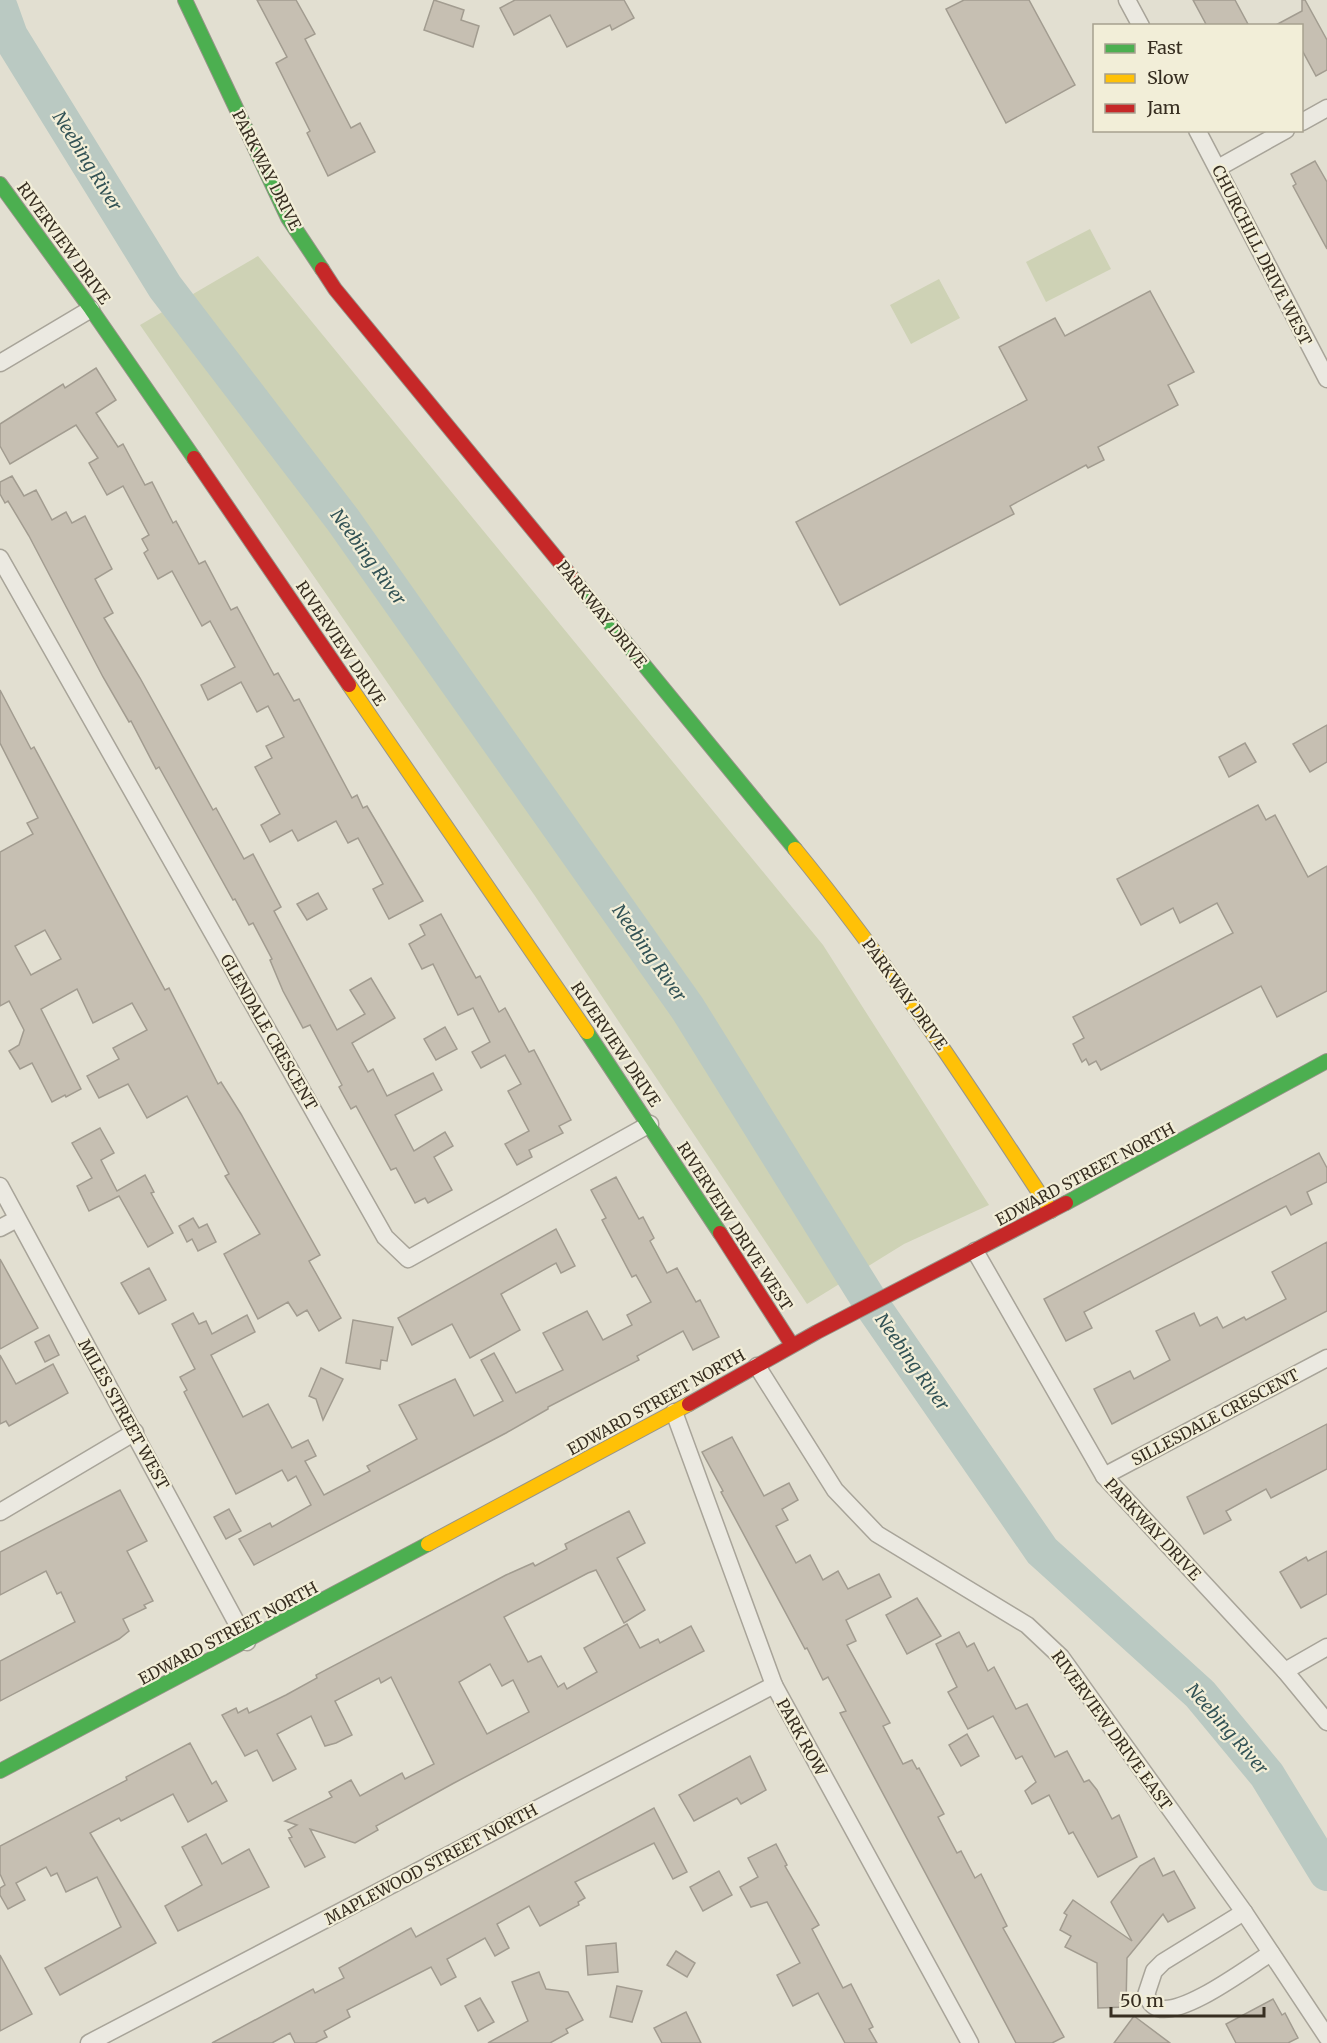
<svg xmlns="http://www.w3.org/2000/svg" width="1327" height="2043" font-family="Merriweather,serif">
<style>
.green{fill:#ced2b5}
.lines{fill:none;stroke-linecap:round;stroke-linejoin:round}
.river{stroke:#bac9c2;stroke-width:36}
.building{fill:#c6bfb2;stroke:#a29c90;stroke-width:1.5;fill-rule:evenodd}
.street-casing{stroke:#a8a499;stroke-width:19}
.fast-casing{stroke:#979489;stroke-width:16}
.slow-casing{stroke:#979489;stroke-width:16}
.jam-casing{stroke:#979489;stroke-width:16}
.street{stroke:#ebe9e1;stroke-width:16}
.fast{stroke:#4caf50;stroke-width:14}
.slow{stroke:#ffc107;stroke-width:14}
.jam{stroke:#c62828;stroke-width:14}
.labels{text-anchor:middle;stroke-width:4.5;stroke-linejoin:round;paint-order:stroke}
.street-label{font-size:16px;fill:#372e21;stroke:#f2eed8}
.water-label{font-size:18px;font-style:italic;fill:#325255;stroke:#f2eed8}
</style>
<rect width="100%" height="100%" fill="#e2dfd1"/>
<g class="green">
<polygon points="1090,229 1111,269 1046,302 1026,262"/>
<polygon points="258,256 823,945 989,1205 904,1244 807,1304 535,896 140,325"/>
<polygon points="939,279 960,318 911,344 890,305"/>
</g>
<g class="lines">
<polyline class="river" points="0,8 10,36 165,287 343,520 688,1009 874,1308 1042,1551 1200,1694 1267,1775 1327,1873"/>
</g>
<g class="building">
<polygon points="257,0 296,0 315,34 305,39 351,128 360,123 375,152 328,176 307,133 310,131 276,63 287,57"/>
<polygon points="434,0 464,10 461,20 479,26 473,47 424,30"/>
<polygon points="515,0 624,0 634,18 612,30 610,25 567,47 550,15 514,35 500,8"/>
<polygon points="964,0 1029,0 1075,85 1006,123 946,9"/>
<polygon points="1193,0 1235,0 1249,26 1207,26"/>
<polygon points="1302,0 1305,0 1327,40 1327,70 1316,76 1302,50 1302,26 1274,26 1302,11"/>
<polygon points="1315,161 1327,182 1327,249 1293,186 1296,184 1291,174"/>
<polygon points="1150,291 1194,372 1168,385 1178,405 1098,447 1104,460 1088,468 1086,465 1010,506 1014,514 840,605 796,522 1027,400 999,347 1055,318 1065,336"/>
<polygon points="96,368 116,400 96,413 118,447 123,444 145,485 152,482 173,523 176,521 199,564 205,561 231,610 237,607 274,675 278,673 294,701 299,699 352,798 357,795 363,808 367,806 423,901 389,919 373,889 383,884 358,838 348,843 336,821 298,841 292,830 270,842 261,825 280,814 255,767 272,758 266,746 284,737 268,706 257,712 241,682 208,700 201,685 235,667 210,621 202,626 172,571 158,579 144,553 148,550 142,539 149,535 123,486 107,495 89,463 98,458 76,425 10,464 0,446 0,424 63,384 65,388"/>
<polygon points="12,476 24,496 36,490 52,520 66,512 72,523 85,516 112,569 95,579 113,613 104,618 140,678 213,810 216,808 244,859 253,854 281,907 274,911 337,1030 365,1014 350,990 371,978 395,1018 352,1043 368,1072 373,1069 387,1096 433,1073 442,1090 395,1115 414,1151 445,1132 453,1146 434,1157 452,1190 428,1203 425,1198 415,1203 396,1168 391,1170 356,1106 351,1109 339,1087 342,1085 310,1025 303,1028 283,991 270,960 272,959 253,923 249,925 235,899 233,900 159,767 156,769 131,721 129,722 103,677 29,536 8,501 5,503 0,494 0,482"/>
<path d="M0,690L31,749L34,747L165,990L169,988L218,1084L221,1082L241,1114L320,1255L309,1261L341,1318L319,1331L307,1310L297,1316L288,1302L258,1319L224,1254L260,1234L225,1176L229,1174L187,1096L147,1118L128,1084L99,1098L87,1076L119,1059L113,1048L147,1030L132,1003L93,1023L77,989L41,1009L81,1089L66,1097L65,1095L52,1102L32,1063L20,1069L9,1051L19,1045L24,1030L9,1001L0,1006V852L33,834L27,823L38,818L0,743ZM45,930L61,959L31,975L15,946Z"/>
<polygon points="1327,725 1327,762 1310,772 1293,744"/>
<polygon points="1245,743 1256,762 1229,777 1219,757"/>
<polygon points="1258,805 1266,820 1275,815 1308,877 1327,866 1327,991 1277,1017 1261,986 1101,1070 1096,1061 1089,1065 1086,1059 1082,1062 1073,1044 1084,1038 1073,1017 1233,933 1217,903 1180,923 1173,908 1141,925 1117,879"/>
<polygon points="318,893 327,909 307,920 297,904"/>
<polygon points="441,914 476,978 480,976 499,1012 505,1008 529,1052 534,1050 571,1120 559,1126 563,1133 529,1150 532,1157 517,1165 505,1144 529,1131 508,1091 521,1084 505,1055 481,1068 472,1052 490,1042 473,1008 458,1015 433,964 422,969 409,944 425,935 420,925"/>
<polygon points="445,1027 457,1049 436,1060 424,1039"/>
<polygon points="100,1128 114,1153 101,1160 117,1191 145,1175 154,1192 151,1193 173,1233 148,1247 119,1196 89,1211 77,1186 92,1178 72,1143"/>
<polygon points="1319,1153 1327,1168 1327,1182 1307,1192 1312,1204 1291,1215 1286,1206 1084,1312 1092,1328 1066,1341 1044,1299"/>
<polygon points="616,1177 639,1219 643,1217 654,1238 650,1241 667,1273 677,1268 696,1302 700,1300 719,1337 693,1350 683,1331 637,1356 639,1360 548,1407 548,1409 506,1433 254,1565 239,1539 270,1523 272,1527 311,1505 296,1476 288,1481 282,1470 236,1494 184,1392 187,1390 180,1377 195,1369 172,1324 193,1313 199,1324 206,1321 212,1334 247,1315 255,1332 211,1355 243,1417 268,1404 292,1448 308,1440 316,1456 305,1461 324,1495 370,1471 367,1466 417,1439 399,1405 455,1379 474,1416 503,1401 481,1360 494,1353 516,1393 563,1370 543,1333 587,1311 603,1340 632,1325 627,1315 651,1302 636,1275 632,1277 602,1220 606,1218 591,1190"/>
<polygon points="193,1218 199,1228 207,1224 216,1242 198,1251 192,1239 187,1242 179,1226"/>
<polygon points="556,1229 575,1266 561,1273 556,1263 501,1294 520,1330 470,1358 452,1324 412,1345 398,1318"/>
<polygon points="1327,1242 1327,1311 1112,1424 1094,1389 1130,1371 1134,1379 1170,1360 1156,1331 1194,1313 1200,1326 1217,1317 1223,1328 1244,1317 1246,1320 1286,1299 1272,1272"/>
<polygon points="0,1259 38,1328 0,1349"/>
<polygon points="149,1268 166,1300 139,1314 121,1283"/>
<polygon points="353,1320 393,1327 387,1361 381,1360 380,1369 346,1363"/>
<polygon points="49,1335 59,1355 45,1362 35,1342"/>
<polygon points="0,1355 16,1384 53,1364 68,1393 9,1426 6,1421 0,1424"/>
<polygon points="321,1368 343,1379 323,1420 316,1399 309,1396"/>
<polygon points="1327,1424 1327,1469 1271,1498 1266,1489 1226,1511 1231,1520 1204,1534 1187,1497"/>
<polygon points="732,1437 764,1496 789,1483 798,1500 782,1509 788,1520 776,1526 796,1563 810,1555 823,1580 838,1571 848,1589 879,1574 891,1597 846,1620 856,1641 847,1645 890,1723 883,1726 903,1764 912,1760 917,1769 919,1768 944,1814 938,1817 957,1853 961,1851 975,1878 981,1874 1007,1926 1003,1928 1064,2037 1052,2043 1016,2043 840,1713 846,1711 828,1677 823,1680 807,1648 805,1649 721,1492 723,1491 702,1452"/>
<polygon points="120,1490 147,1541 127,1551 153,1601 144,1605 146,1608 123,1619 129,1631 119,1639 0,1701 0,1661 75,1622 61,1592 57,1594 46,1571 0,1595 0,1552"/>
<polygon points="229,1509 241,1531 226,1539 214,1517"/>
<path d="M629,1511L645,1543L617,1558L645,1610L624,1623L596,1570L588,1573L504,1617L528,1662L541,1656L558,1687L564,1683L567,1689L597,1672L584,1648L627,1624L640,1648L658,1639L660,1643L691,1626L704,1651L454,1783L376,1826L378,1830L355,1843L310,1829L325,1857L305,1867L289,1838L292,1837L288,1830L297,1825L285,1821L332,1797L329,1792L351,1780L360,1796L402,1773L405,1779L434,1764L391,1677L381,1683L379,1678L335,1701L352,1735L336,1743L325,1746L311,1716L277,1734L296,1769L273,1781L257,1750L245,1756L222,1715L236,1708L238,1713L247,1708L249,1713L286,1695L317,1678L316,1675L506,1575L533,1563L535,1566L567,1549L565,1544ZM490,1664L502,1686L513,1680L529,1712L487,1734L459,1682Z"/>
<polygon points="1327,1551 1327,1594 1301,1608 1280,1572 1306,1557 1308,1561"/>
<polygon points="917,1598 941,1636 907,1654 886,1615"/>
<polygon points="959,1632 967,1647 974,1643 988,1671 994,1667 1016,1709 1027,1704 1055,1757 1067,1751 1084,1782 1089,1780 1097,1790 1112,1819 1119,1815 1137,1857 1098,1877 1073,1832 1069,1834 1049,1795 1032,1804 1025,1791 1036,1782 1022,1756 1016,1759 993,1716 968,1729 948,1692 957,1687 936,1644"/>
<polygon points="967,1734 979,1756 961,1766 949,1745"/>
<polygon points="190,1743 212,1784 216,1781 227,1801 188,1822 173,1794 121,1821 119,1818 90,1833 156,1943 60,1995 45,1968 121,1927 97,1877 66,1892 57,1873 51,1876 46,1867 16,1883 25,1900 8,1909 0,1895 0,1888 5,1885 0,1874 0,1846 127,1780 126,1777"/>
<polygon points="750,1756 766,1790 741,1804 737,1798 694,1821 679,1795"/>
<polygon points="654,1808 687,1872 673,1879 654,1843 575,1882 585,1898 578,1902 579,1905 540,1926 529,1906 497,1924 509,1948 495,1956 485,1938 447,1959 456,1977 441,1985 431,1967 347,2010 350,2017 324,2031 327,2037 315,2043 295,2043 290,2033 272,2043 212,2043 313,1989 315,1993 344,1978 339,1968 411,1928 416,1937"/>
<polygon points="206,1834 222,1864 249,1849 269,1887 178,1931 165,1906 202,1885 182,1847"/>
<polygon points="776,1844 787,1865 785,1866 819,1925 812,1929 843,1988 851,1984 873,2027 869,2029 877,2043 845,2043 818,1993 793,2006 777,1975 800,1963 767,1902 751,1907 740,1887 758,1877 748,1858"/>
<polygon points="1154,1858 1163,1876 1174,1871 1195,1908 1168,1922 1163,1914 1127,1958 1126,2007 1098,2008 1097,1963 1065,1947 1071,1936 1060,1930 1067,1915 1064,1913 1073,1900 1132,1941 1111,1902 1140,1866"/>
<polygon points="719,1871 732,1895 703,1911 690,1887"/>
<polygon points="616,1943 618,1972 588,1975 586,1946"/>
<polygon points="676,1951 695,1963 687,1977 667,1965"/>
<polygon points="0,1955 32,2014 0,2031"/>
<polygon points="539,1972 546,1989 568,1992 583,2020 566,2029 568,2033 550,2043 488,2043 528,2021 512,1982"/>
<polygon points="617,1986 642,1991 632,2022 610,2017"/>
<polygon points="480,1998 494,2022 478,2031 465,2006"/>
<polygon points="1273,1999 1282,2015 1285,2013 1298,2038 1288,2043 1236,2043 1226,2024"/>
<polygon points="686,2012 701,2043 662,2043 654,2028"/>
<polygon points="1134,2016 1170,2043 1114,2043"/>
</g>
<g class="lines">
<g class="street-casing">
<g id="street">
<polyline points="1127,0 1141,26"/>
<polyline points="1302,122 1327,108"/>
<polyline points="1197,130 1327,379"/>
<polyline points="1218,168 1286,130"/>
<polyline points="0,363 91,309"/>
<polyline points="0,558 385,1237 408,1259 650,1124"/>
<polyline points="0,1186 247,1642"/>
<polyline points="0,1228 17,1219"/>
<polyline points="975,1251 1104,1476 1285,1671 1327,1722"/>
<polyline points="757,1366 835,1490 877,1534 1027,1625 1061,1657 1244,1912 1327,2037"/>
<polyline points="674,1412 774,1685 970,2043"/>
<polyline points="1104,1476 1327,1358"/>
<polyline points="0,1512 135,1432"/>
<polyline points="1285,1671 1327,1647"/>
<path d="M1244,1912L1163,1962L1154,1971L1146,1995C1149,2000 1151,2006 1158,2008C1184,2016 1248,1967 1271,1953"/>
<polyline points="89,2043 774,1685"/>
</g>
</g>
<g class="fast-casing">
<g id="fast">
<polyline points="185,0 288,218 322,269"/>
<polyline points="0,184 91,309 194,458"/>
<polyline points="571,576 795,849"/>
<polyline points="587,1032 720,1233"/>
<polyline points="1066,1203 1327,1061"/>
<polyline points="0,1771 428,1544"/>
</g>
</g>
<g class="slow-casing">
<g id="slow">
<polyline points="349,685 587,1032"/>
<path d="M795,849C889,964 970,1087 1051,1211"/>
<polyline points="428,1544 689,1404"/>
</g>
</g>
<g class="jam-casing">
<g id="jam">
<polyline points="322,269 335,289 571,576"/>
<polyline points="194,458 349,685"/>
<polyline points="720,1233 792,1345"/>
<polyline points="689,1404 817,1332 1066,1203"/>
</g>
</g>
<use href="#street" class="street"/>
<use href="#fast" class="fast"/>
<use href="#slow" class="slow"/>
<use href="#jam" class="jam"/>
</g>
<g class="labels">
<g class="street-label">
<text transform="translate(267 170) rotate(63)" y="6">PARKWAY DRIVE</text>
<text transform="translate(64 243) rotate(54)" y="6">RIVERVIEW DRIVE</text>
<text transform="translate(1262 255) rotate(63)" y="6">CHURCHILL DRIVE WEST</text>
<text transform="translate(602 614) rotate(51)" y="6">PARKWAY DRIVE</text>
<text transform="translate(341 643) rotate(56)" y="6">RIVERVIEW DRIVE</text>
<text transform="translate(905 994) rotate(54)" y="6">PARKWAY DRIVE</text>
<text transform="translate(269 1032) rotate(60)" y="6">GLENDALE CRESCENT</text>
<text transform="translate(616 1044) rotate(56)" y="6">RIVERVIEW DRIVE</text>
<text transform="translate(1085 1174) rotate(-28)" y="6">EDWARD STREET NORTH</text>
<text transform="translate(735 1226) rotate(57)" y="6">RIVERVEIW DRIVE WEST</text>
<text transform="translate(656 1402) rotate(-29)" y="6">EDWARD STREET NORTH</text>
<text transform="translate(124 1414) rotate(61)" y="6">MILES STREET WEST</text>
<text transform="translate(1215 1417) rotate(-28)" y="6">SILLESDALE CRESCENT</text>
<text transform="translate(1153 1529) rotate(47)" y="6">PARKWAY DRIVE</text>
<text transform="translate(228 1633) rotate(-28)" y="6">EDWARD STREET NORTH</text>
<text transform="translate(1112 1730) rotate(54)" y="6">RIVERVIEW DRIVE EAST</text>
<text transform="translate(802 1737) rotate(61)" y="6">PARK ROW</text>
<text transform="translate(431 1864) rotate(-28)" y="6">MAPLEWOOD STREET NORTH</text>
</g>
<g class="water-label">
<text transform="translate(87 161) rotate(58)" y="6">Neebing River</text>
<text transform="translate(368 557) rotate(54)" y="6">Neebing River</text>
<text transform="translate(649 953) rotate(55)" y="6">Neebing River</text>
<text transform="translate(912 1362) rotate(55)" y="6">Neebing River</text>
<text transform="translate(1227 1729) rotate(49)" y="6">Neebing River</text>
</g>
</g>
<rect x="1093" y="24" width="210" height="108" fill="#f2eed8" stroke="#a7a18f" stroke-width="1.5"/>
<rect x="1105" y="44" width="30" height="9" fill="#4caf50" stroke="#a7a18f" stroke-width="1.5"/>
<text x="1147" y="54" font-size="18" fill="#372e21">Fast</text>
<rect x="1105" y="74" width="30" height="9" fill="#ffc107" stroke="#a7a18f" stroke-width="1.5"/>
<text x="1147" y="84" font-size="18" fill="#372e21">Slow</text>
<rect x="1105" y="104" width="30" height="9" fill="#c62828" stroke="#a7a18f" stroke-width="1.5"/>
<text x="1147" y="114" font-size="18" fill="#372e21">Jam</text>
<path d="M1111 2007v9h153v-9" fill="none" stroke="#372e21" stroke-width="3"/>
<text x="1120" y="2007" font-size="18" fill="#372e21" stroke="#f2eed8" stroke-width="4.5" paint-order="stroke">50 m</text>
</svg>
